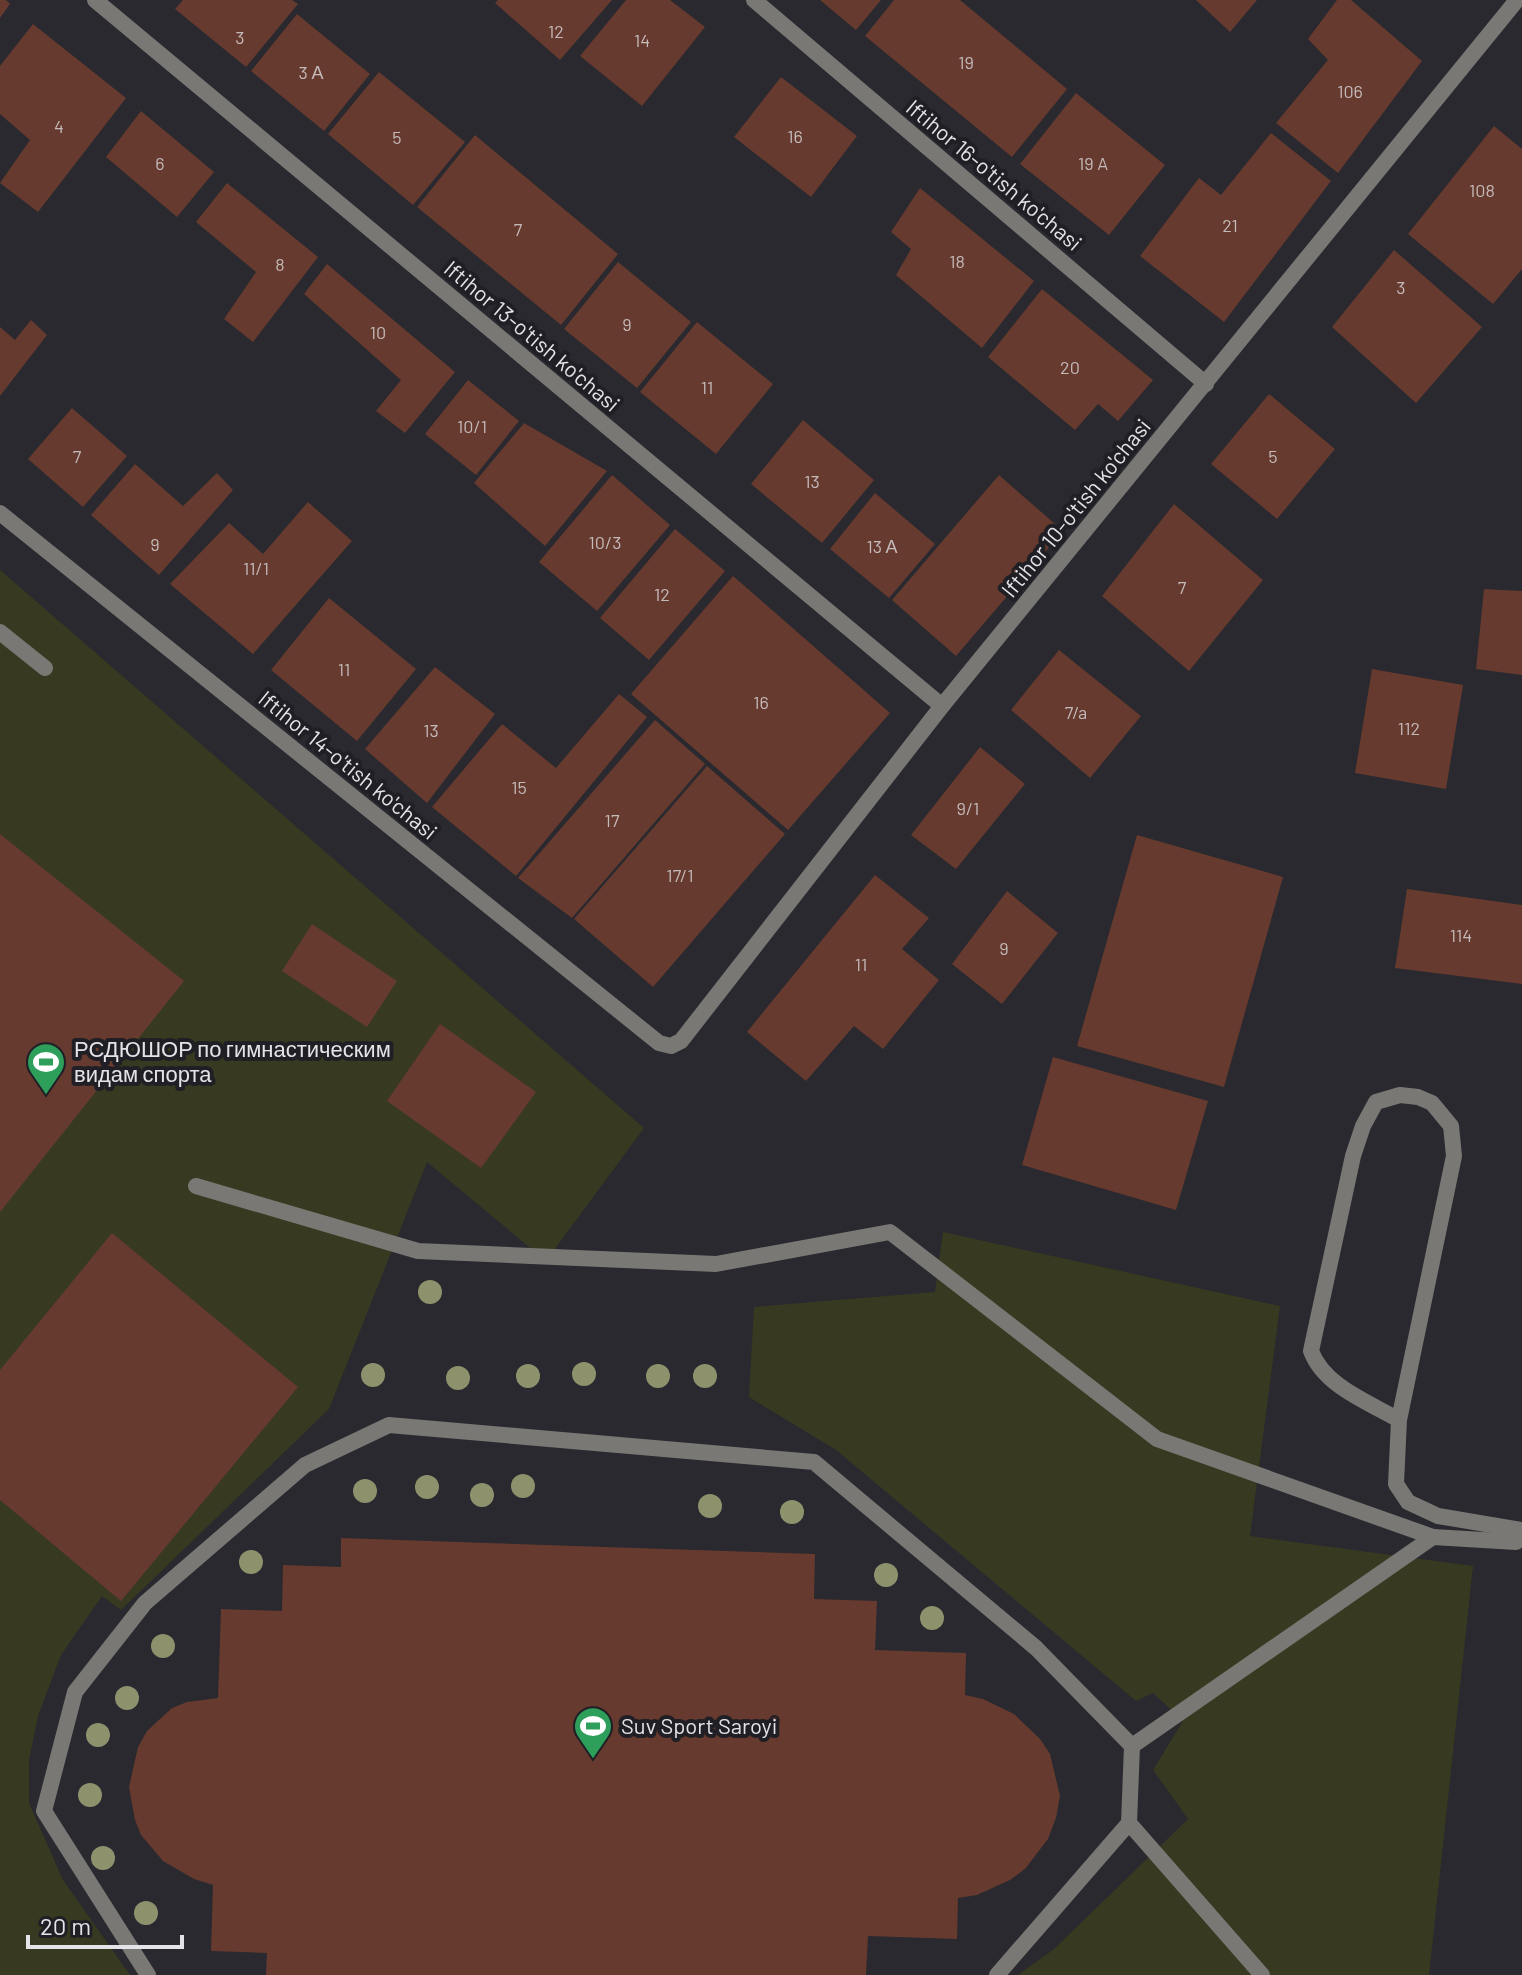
<svg xmlns="http://www.w3.org/2000/svg" width="1522" height="1975" font-family="Barlow,sans-serif">
<style>
.green{fill:#373a20}
.building{fill:#663a2e}
.lines{fill:none;stroke-linecap:round;stroke-linejoin:round}
.lane{stroke:#797875;stroke-width:16}
.street{stroke:#797875;stroke-width:16}
.tree{fill:#8e926c}
.labels{text-anchor:middle;stroke-width:8;stroke-linejoin:round;paint-order:stroke}
.number-label{font-size:18px;fill:#c4baba}
.street-label{font-size:22px;fill:#e4e4e8;stroke:#1f1f25}
.poi-label{font-size:22px;fill:#e4e4e8;stroke:#1f1f25;text-anchor:start}
</style>
<rect width="100%" height="100%" fill="#29292f"/>
<g class="green">
<polygon points="0,570 644,1128 546,1261 427,1162 329,1409 121,1610 102,1596 61,1655 38,1716 29,1760 29,1803 63,1880 130,1975 0,1975"/>
<polygon points="943,1232 1280,1306 1250,1536 1473,1566 1429,1975 1018,1975 1054,1949 1188,1819 1153,1770 1183,1721 1153,1693 1136,1701 836,1450 749,1397 754,1307 935,1292"/>
</g>
<g class="building">
<polygon points="0,0 6,0 10,4 0,18"/>
<polygon points="183,0 292,0 298,4 246,67 175,9"/>
<polygon points="498,0 612,0 560,60 495,3"/>
<polygon points="626,0 670,0 705,27 642,106 580,56"/>
<polygon points="820,0 881,0 856,30"/>
<polygon points="894,0 960,0 1067,89 1012,157 865,36"/>
<polygon points="1196,0 1257,0 1230,32"/>
<polygon points="1337,0 1351,0 1422,61 1338,173 1276,123 1328,60 1308,39"/>
<polygon points="297,14 370,74 324,131 251,71"/>
<polygon points="33,24 126,98 38,212 0,183 30,140 0,114 0,66"/>
<polygon points="379,72 465,142 413,205 328,134"/>
<polygon points="781,77 857,136 811,197 734,137"/>
<polygon points="1076,93 1165,165 1109,235 1020,164"/>
<polygon points="141,111 214,172 177,217 106,157"/>
<polygon points="1494,126 1522,149 1522,269 1493,304 1408,234"/>
<polygon points="1271,133 1331,181 1224,322 1140,256 1199,178 1221,195"/>
<polygon points="475,135 618,254 561,325 417,207"/>
<polygon points="227,183 318,257 253,342 224,319 256,272 196,222"/>
<polygon points="920,188 1034,281 982,348 896,275 911,249 891,232"/>
<polygon points="1394,250 1482,327 1416,403 1332,327"/>
<polygon points="618,262 691,322 637,388 564,329"/>
<polygon points="327,264 455,372 405,433 376,411 401,380 304,294"/>
<polygon points="1042,289 1153,380 1118,421 1098,404 1075,430 988,357"/>
<polygon points="31,320 47,335 0,396 0,327 15,340"/>
<polygon points="697,322 773,384 716,454 640,392"/>
<polygon points="468,380 519,421 476,475 425,434"/>
<polygon points="1269,394 1335,449 1277,519 1211,464"/>
<polygon points="72,408 127,456 83,507 28,459"/>
<polygon points="803,420 874,480 822,543 751,484"/>
<polygon points="524,423 607,471 545,546 474,483"/>
<polygon points="135,464 183,506 217,473 233,490 159,575 91,515"/>
<polygon points="612,475 670,525 597,611 539,562"/>
<polygon points="999,475 1063,531 956,656 892,600"/>
<polygon points="875,493 935,544 889,598 830,549"/>
<polygon points="308,502 352,541 253,654 170,584 229,523 263,554"/>
<polygon points="1174,504 1263,580 1189,671 1102,596"/>
<polygon points="675,529 725,571 649,660 600,618"/>
<polygon points="733,576 890,713 788,830 631,694"/>
<polygon points="1484,589 1522,591 1522,675 1476,669"/>
<polygon points="329,598 416,669 357,741 271,670"/>
<polygon points="1059,650 1141,716 1090,778 1011,710"/>
<polygon points="435,667 495,714 427,803 365,749"/>
<polygon points="1372,669 1463,685 1446,789 1355,773"/>
<polygon points="619,694 647,717 516,876 432,807 502,724 556,768"/>
<polygon points="655,720 705,764 572,918 518,878"/>
<polygon points="980,747 1025,784 956,869 911,835"/>
<polygon points="707,766 785,834 653,987 574,919"/>
<polygon points="0,834 184,981 0,1212"/>
<polygon points="1137,835 1283,877 1224,1087 1077,1046"/>
<polygon points="875,875 929,918 902,949 939,980 883,1049 854,1026 806,1081 747,1032"/>
<polygon points="1407,889 1522,905 1522,984 1395,968"/>
<polygon points="1007,891 1058,933 1002,1004 952,964"/>
<polygon points="312,924 397,981 367,1027 282,971"/>
<polygon points="440,1024 536,1092 481,1168 387,1101"/>
<polygon points="1053,1057 1208,1101 1176,1210 1022,1165"/>
<polygon points="112,1233 298,1387 121,1601 0,1500 0,1370"/>
<polygon points="341,1538 815,1554 814,1599 877,1601 875,1650 966,1653 965,1695 983,1699 1014,1714 1040,1739 1050,1754 1060,1796 1056,1818 1048,1839 1025,1869 1010,1880 977,1895 958,1898 957,1939 868,1936 866,1975 266,1975 267,1953 211,1951 213,1885 194,1879 163,1861 141,1835 135,1820 129,1787 138,1747 147,1731 172,1708 187,1702 218,1698 221,1609 282,1611 283,1565 341,1567"/>
</g>
<g class="lines">
<g class="lane">
<polyline points="0,632 45,668"/>
<path d="M1399,1420C1368,1402 1324,1386 1311,1351L1353,1156L1363,1126L1376,1102L1400,1095L1418,1097L1432,1103L1451,1126L1454,1156L1399,1420L1396,1484L1408,1502L1438,1516L1522,1530"/>
</g>
<g class="street">
<polyline points="95,0 942,706"/>
<polyline points="754,0 1206,384"/>
<polyline points="0,513 659,1043 671,1046 681,1041 942,706 1517,0"/>
<polyline points="196,1186 418,1251 716,1264 890,1232 1157,1439 1433,1537"/>
<polyline points="148,1975 44,1811 75,1692 145,1603 305,1465 389,1425 814,1462 1036,1648 1132,1746"/>
<polyline points="997,1975 1129,1823"/>
<polyline points="1262,1975 1129,1823 1132,1746 1433,1537 1516,1542"/>
</g>
</g>
<g class="tree">
<circle cx="430" cy="1292" r="12"/>
<circle cx="584" cy="1374" r="12"/>
<circle cx="373" cy="1375" r="12"/>
<circle cx="528" cy="1376" r="12"/>
<circle cx="658" cy="1376" r="12"/>
<circle cx="705" cy="1376" r="12"/>
<circle cx="458" cy="1378" r="12"/>
<circle cx="523" cy="1486" r="12"/>
<circle cx="427" cy="1487" r="12"/>
<circle cx="365" cy="1491" r="12"/>
<circle cx="482" cy="1495" r="12"/>
<circle cx="710" cy="1506" r="12"/>
<circle cx="792" cy="1512" r="12"/>
<circle cx="251" cy="1562" r="12"/>
<circle cx="886" cy="1575" r="12"/>
<circle cx="932" cy="1618" r="12"/>
<circle cx="163" cy="1646" r="12"/>
<circle cx="127" cy="1698" r="12"/>
<circle cx="98" cy="1735" r="12"/>
<circle cx="90" cy="1795" r="12"/>
<circle cx="103" cy="1858" r="12"/>
<circle cx="146" cy="1913" r="12"/>
</g>
<defs>
<g id="stadium-pin" transform="scale(2)"><path d="M0 17L-7.5 6A9.5 9.5 0 1 1 7.5 6Z" fill="#2e9e5b" stroke="#1f1f25"/><path d="M0-5a6.5 5 0 1 0 0 10a6.5 5 0 1 0 0-10ZM-3.5-1.8h7v3.6h-7Z" fill="#fff"/></g>
</defs>
<g fill-rule="evenodd">
<use href="#stadium-pin" x="46" y="1062"/>
<use href="#stadium-pin" x="593" y="1726"/>
</g>
<g class="labels">
<g class="number-label">
<text x="556" y="38">12</text>
<text x="240" y="44">3</text>
<text x="642" y="47">14</text>
<text x="966" y="69">19</text>
<text x="311" y="79">3 А</text>
<text x="1350" y="98">106</text>
<text x="59" y="133">4</text>
<text x="795" y="143">16</text>
<text x="397" y="144">5</text>
<text x="160" y="170">6</text>
<text x="1093" y="170">19 A</text>
<text x="1482" y="197">108</text>
<text x="1230" y="232">21</text>
<text x="518" y="236">7</text>
<text x="957" y="268">18</text>
<text x="280" y="271">8</text>
<text x="1401" y="294">3</text>
<text x="627" y="331">9</text>
<text x="378" y="339">10</text>
<text x="1070" y="374">20</text>
<text x="707" y="394">11</text>
<text x="472" y="433">10/1</text>
<text x="77" y="463">7</text>
<text x="1273" y="463">5</text>
<text x="812" y="488">13</text>
<text x="605" y="549">10/3</text>
<text x="155" y="551">9</text>
<text x="882" y="553">13 А</text>
<text x="256" y="575">11/1</text>
<text x="1182" y="594">7</text>
<text x="662" y="601">12</text>
<text x="344" y="676">11</text>
<text x="761" y="709">16</text>
<text x="1076" y="719">7/a</text>
<text x="1409" y="735">112</text>
<text x="431" y="737">13</text>
<text x="519" y="794">15</text>
<text x="968" y="815">9/1</text>
<text x="612" y="827">17</text>
<text x="680" y="882">17/1</text>
<text x="1461" y="942">114</text>
<text x="1004" y="955">9</text>
<text x="861" y="971">11</text>
</g>
<g class="street-label">
<text transform="translate(994 175) rotate(40)" y="8">Iftihor 16-o'tish ko'chasi</text>
<text transform="translate(532 336) rotate(40)" y="8">Iftihor 13-o'tish ko'chasi</text>
<text transform="translate(1076 508) rotate(-51)" y="8">Iftihor 10-o'tish ko'chasi</text>
<text transform="translate(348 765) rotate(39)" y="8">Iftihor 14-o'tish ko'chasi</text>
</g>
<g class="poi-label">
<text x="74" y="1057">РСДЮШОР по гимнастическим<tspan x="74" dy="25">видам спорта</tspan></text>
<text x="621" y="1734">Suv Sport Saroyi</text>
</g>
</g>
<path d="M28 1935v12h154v-12" fill="none" stroke="#e4e4e8" stroke-width="4"/>
<text x="40" y="1935" font-size="24" fill="#e4e4e8" stroke="#1f1f25" stroke-width="6" paint-order="stroke">20 m</text>
</svg>
